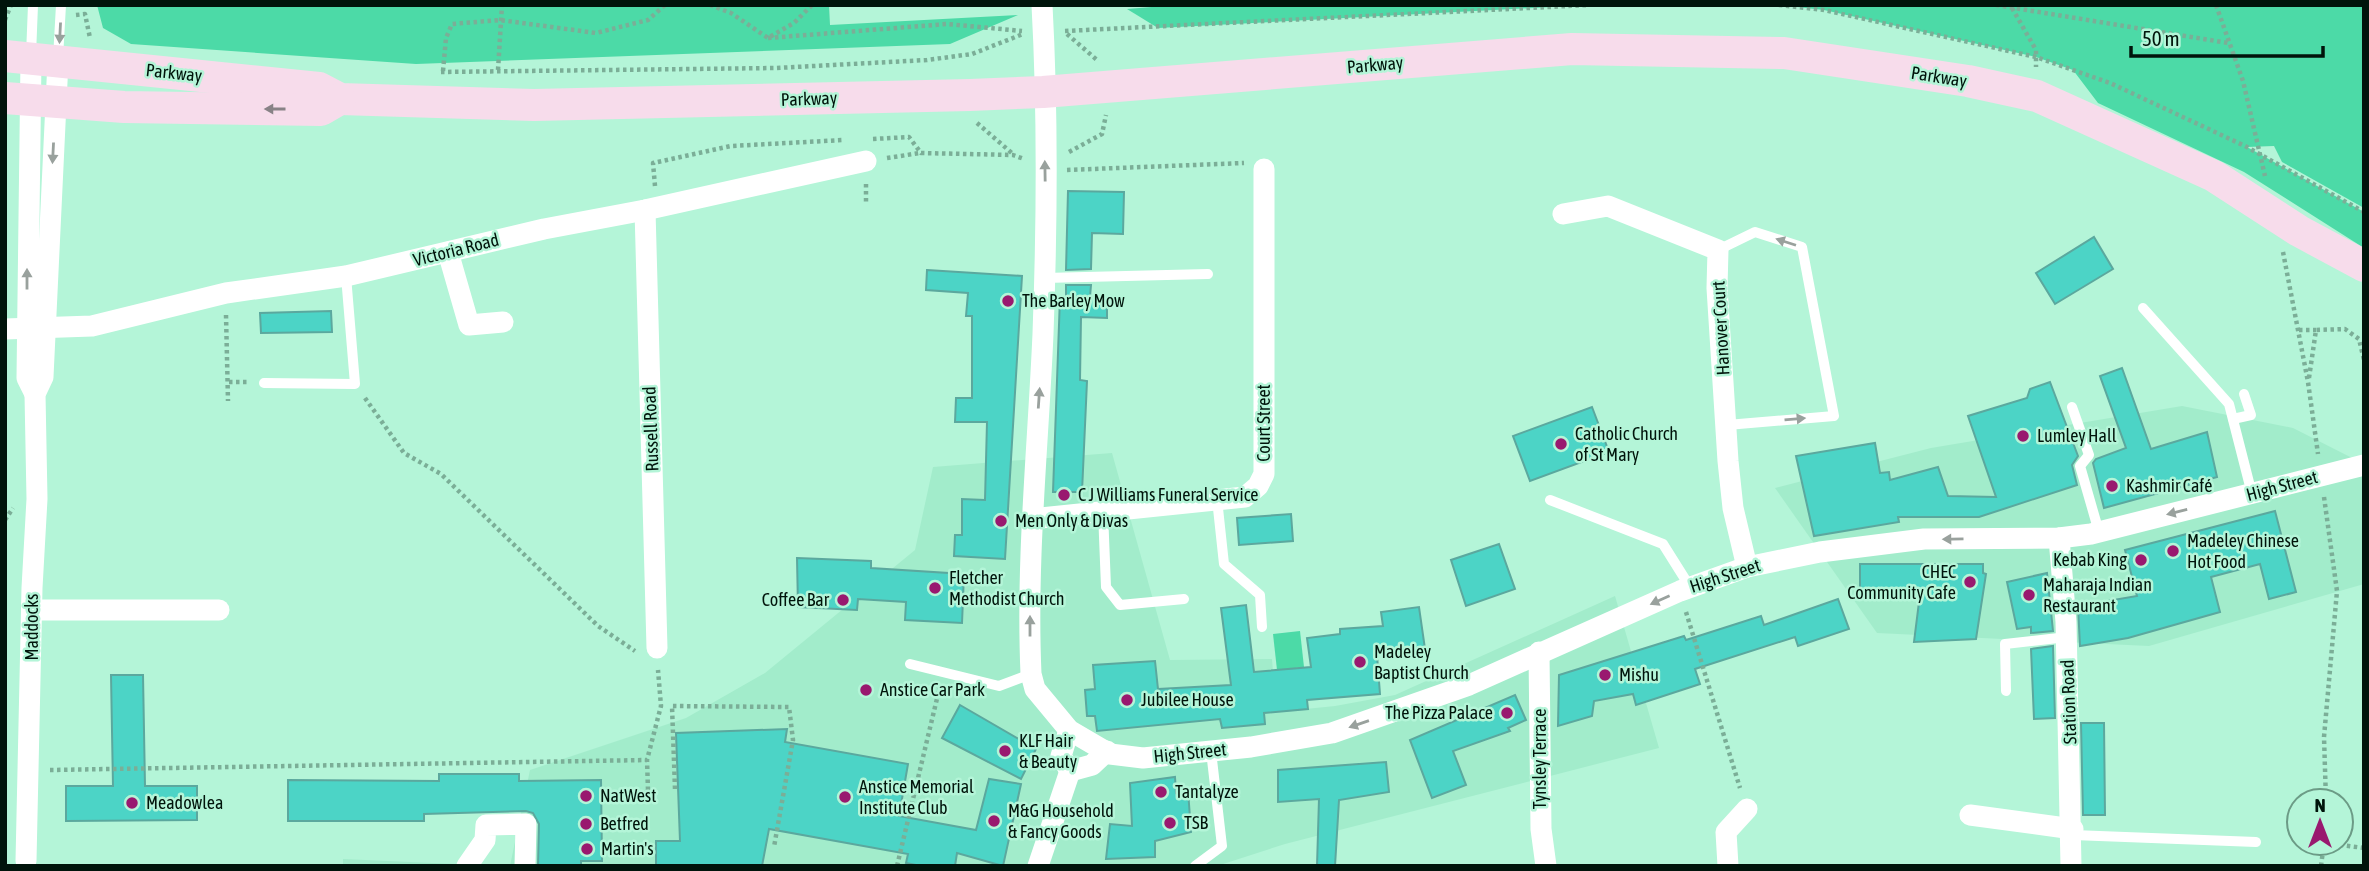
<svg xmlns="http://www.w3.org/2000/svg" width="2369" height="871" font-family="'Asap Condensed',sans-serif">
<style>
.built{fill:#a2eccb}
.green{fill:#4cdaa7}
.building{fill:#4cd4c6;stroke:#5ba89e;stroke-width:2}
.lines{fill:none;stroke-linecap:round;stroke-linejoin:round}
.path{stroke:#7bae97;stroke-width:4.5;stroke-dasharray:3.5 3.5;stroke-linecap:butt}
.lane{stroke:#fff;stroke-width:10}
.street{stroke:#fff;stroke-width:21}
.secondary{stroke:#f7dceb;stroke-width:32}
.oneway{fill:#99a19d}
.oneway2{fill:#888286}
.poi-dot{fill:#99196f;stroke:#b4f5d8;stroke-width:2.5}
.labels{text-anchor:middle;stroke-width:5;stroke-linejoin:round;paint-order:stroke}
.street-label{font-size:18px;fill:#00140b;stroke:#b4f5d8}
.poi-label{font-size:18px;fill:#00140b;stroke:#b4f5d8;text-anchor:start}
</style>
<rect width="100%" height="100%" fill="#b4f5d8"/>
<g class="built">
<polygon points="2182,406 2293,428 2364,464 2364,584 2149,646 1877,633 1775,488 1931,448"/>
<polygon points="1112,453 1170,660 1272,659 1276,712 1335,706 1395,695 1615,596 1659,748 1285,844 1217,866 510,866 530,770 686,718 765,673 915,550 933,467"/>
<polygon points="343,859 499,866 343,866"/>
</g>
<g class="green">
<polygon points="97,5 829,5 830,25 1018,15 950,44 416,64 131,44 103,28"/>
<polygon points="1176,5 1589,5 1158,28 1127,9"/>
<polygon points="1779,5 2364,5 2364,208 2282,162 2274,146 2247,147 2364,212 2364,248 2244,172 2098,103 2073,70 2036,57 1824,10"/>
<polygon points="1300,631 1304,667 1277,670 1273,634"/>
</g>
<g class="building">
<polygon points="1068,191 1124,192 1123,234 1092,233 1091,269 1066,270"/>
<polygon points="2094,237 2113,269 2055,304 2036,273"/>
<polygon points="927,270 1022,276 1005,559 954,556 955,535 962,535 962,499 985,500 987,422 955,422 956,398 972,398 972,316 966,316 968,293 926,290"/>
<polygon points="1066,285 1091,285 1090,297 1107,298 1107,318 1081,317 1080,380 1087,381 1082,492 1053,492 1060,297 1066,297"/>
<polygon points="331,311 332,332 261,333 260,313"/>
<polygon points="2122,368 2151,449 2207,432 2217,477 2104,508 2093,463 2096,459 2126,448 2100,376"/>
<polygon points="2050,382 2078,456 2072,465 2077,485 1979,517 1898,517 1899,522 1814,536 1796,456 1875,443 1880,473 1889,472 1890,480 1938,467 1948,496 1996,497 1968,416 2027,398 2030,389"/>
<polygon points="1592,407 1609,452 1530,481 1513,436"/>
<polygon points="2275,511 2296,592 2269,599 2260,564 2211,577 2220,612 2128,638 2080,646 2078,606 2137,596 2125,550"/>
<polygon points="1291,514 1293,541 1239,545 1237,518"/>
<polygon points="1499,544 1515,589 1466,606 1451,560"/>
<polygon points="797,558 871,561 871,568 964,574 962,623 905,620 906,602 858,599 857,610 798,607"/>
<polygon points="1860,564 1983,564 1983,573 1986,574 1976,639 1914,642 1920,594 1860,594"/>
<polygon points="2047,573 2053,631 2031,633 2031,627 2017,629 2007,582"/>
<polygon points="1838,599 1849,629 1798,646 1795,637 1695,669 1700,684 1636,705 1633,694 1594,701 1592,716 1558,726 1559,675 1684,636 1686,640 1761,616 1764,625"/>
<polygon points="1246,605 1254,672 1311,667 1307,638 1340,634 1340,629 1383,626 1381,612 1419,607 1425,649 1377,655 1380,694 1307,700 1308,709 1264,713 1265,724 1222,728 1220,719 1097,731 1095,716 1087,716 1085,690 1095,689 1093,665 1155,661 1158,689 1231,685 1221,608"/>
<polygon points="2053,646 2055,718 2034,719 2031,649"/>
<polygon points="111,675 143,675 145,786 197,786 197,820 66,821 66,786 113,786"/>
<polygon points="1515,695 1526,720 1508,728 1510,731 1453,751 1466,785 1432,798 1410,740"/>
<polygon points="960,705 1036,749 1021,779 942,738"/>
<polygon points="2081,723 2104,723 2105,815 2083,815"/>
<polygon points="787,729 785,742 908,764 899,816 976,830 989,779 1021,784 1003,866 957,853 955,866 921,866 906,863 908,854 769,829 762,866 656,866 656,841 680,841 676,733"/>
<polygon points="1386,762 1389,792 1339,800 1335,866 1317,866 1319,799 1278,802 1278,770"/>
<polygon points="439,774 519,774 519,781 601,780 602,861 581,861 581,866 538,866 539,824 533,813 526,811 424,814 424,821 288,821 288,780 439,781"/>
<polygon points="1175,777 1176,793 1188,790 1191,832 1155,841 1155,857 1106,859 1110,824 1132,826 1130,783"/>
</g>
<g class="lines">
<g class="path">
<polyline points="710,5 731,13 768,38 794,23 812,5"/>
<polyline points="1779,5 1824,10 2036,57 2110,83 2245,146 2364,212"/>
<polyline points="1996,5 2228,43"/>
<polyline points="2216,5 2243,81 2265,176"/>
<polyline points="2012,8 2036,50 2036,67"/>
<polyline points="76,15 85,14 90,38"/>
<polyline points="5,20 11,5"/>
<polyline points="1065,31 1589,5"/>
<polyline points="1067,34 1097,60"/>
<polyline points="768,38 947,24 1022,31"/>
<polyline points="498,70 502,5"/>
<polyline points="443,71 446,38 452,24 500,20 596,33 648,20 665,5"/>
<polyline points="441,72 776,68 927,60 972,54 1023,34"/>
<polyline points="977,123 1013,154"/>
<polyline points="873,139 909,137 921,153 1013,155 1024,159"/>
<polyline points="1069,152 1102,134 1106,115"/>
<polyline points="887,158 920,153"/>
<polyline points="1067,170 1244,163"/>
<polyline points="866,184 866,203"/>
<polyline points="655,186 653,163 731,146 843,140"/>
<polyline points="2283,252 2308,382 2318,454"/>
<polyline points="226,315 228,401"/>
<polyline points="2299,330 2316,330"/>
<polyline points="2309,378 2316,330 2345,329 2359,339 2364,360"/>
<polyline points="229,382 249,382"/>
<polyline points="365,398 404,453 441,474 598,626 635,651"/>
<polyline points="2324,497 2337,591 2324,737 2326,801"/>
<polyline points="5,520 13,508"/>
<polyline points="1686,612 1740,788"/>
<polyline points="50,770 647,760"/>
<polyline points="675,789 672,706 789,707 793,740 774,847"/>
<polyline points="648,790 647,760 661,706 658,670"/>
<polyline points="2326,843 2364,848"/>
<polyline points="897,866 940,686"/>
<polyline points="2321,866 2324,843"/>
</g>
<g class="lane">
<polyline points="31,55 33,5"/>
<polyline points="58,58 61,5"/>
<polyline points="1718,250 1755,232 1802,247 1834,416 1727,425"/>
<polyline points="1044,278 1208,274"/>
<polyline points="2143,308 2229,404 2252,494"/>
<polyline points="264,383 355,384 346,276"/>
<polyline points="2072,407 2089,455 2080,466 2099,532"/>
<polyline points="2233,419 2251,415 2244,394"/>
<polyline points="1217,499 1224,564 1260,595 1262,627"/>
<polyline points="1550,500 1663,544 1690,587"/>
<polyline points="1103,512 1106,587 1120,605 1184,599"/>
<polyline points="910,664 999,686 1031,674"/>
<polyline points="2006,691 2005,644 2067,637"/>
<polyline points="2073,835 2256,842"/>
<polyline points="1195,866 1222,846 1211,751"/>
</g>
<g class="street">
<path d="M1042,5C1048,114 1047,225 1043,334C1038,448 1026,560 1031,674L1035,689L1069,730L1110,754L1143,758L1251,747L1332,733L1469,685L1680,591L1747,567L1820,552L1924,539L2059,538L2091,534L2364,465"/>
<polyline points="31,58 27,378 35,394"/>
<polyline points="645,210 657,648"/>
<polyline points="1563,214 1608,206 1718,250 1717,288 1728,461 1733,508 1747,567"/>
<polyline points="448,252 469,325 503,322"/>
<polyline points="5,329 92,326 226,293 346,276 544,229 645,210 866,161"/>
<polyline points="1031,519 1245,497 1258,486 1264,474 1264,169"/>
<polyline points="2059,538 2066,622 2071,866"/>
<polyline points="32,610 219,610"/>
<polyline points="1539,652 1541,829 1546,866"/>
<polyline points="1069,730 1061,756 1070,771"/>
<polyline points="1070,771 1092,765 1107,751"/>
<polyline points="1970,815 2073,829"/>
<polyline points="26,861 32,588 37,499 35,394 43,377 58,61"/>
<polyline points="467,866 485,840 486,825 526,824 525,866"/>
<polyline points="1038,866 1070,771"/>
<polyline points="1728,866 1726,832 1747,809"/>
</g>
<g class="secondary">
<polyline points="5,56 319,88 340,99 534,105 970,95 1043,92 1572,49 1784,53 1968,81 2037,96 2214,176 2299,231 2364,266"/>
<polyline points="5,98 124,107 321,110 340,99"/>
</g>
</g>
<defs><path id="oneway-solid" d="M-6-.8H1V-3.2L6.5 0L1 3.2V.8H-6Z" transform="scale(1.75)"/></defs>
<g class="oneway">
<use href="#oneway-solid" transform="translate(60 33) rotate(93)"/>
<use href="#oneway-solid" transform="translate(53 153) rotate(93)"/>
<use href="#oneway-solid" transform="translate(1045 171) rotate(-91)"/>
<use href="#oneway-solid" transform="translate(1786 242) rotate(-162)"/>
<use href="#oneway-solid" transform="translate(27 279) rotate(-90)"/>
<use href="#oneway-solid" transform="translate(1039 398) rotate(-86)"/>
<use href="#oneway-solid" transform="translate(1795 419) rotate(-5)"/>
<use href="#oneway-solid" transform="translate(2177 512) rotate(166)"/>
<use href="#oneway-solid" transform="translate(1953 539) rotate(179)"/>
<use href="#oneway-solid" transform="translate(1660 600) rotate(156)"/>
<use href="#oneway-solid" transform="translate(1030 626) rotate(-90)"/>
<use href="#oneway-solid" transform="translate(1359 724) rotate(161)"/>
</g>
<use class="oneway2" href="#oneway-solid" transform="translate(275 109) rotate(-180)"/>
<g class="poi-dot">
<circle cx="1008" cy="301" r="7"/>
<circle cx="2023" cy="436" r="7"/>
<circle cx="1561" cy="444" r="7"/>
<circle cx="2112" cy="486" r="7"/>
<circle cx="1064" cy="495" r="7"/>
<circle cx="1001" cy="521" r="7"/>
<circle cx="2173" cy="551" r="7"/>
<circle cx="2141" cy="560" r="7"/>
<circle cx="1970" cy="582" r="7"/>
<circle cx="935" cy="588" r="7"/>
<circle cx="2029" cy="595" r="7"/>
<circle cx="843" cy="600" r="7"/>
<circle cx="1360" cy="662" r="7"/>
<circle cx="1605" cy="675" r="7"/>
<circle cx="866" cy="690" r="7"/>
<circle cx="1127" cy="700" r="7"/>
<circle cx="1507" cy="713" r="7"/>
<circle cx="1005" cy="751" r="7"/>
<circle cx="1161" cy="792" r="7"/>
<circle cx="586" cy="796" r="7"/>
<circle cx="845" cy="797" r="7"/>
<circle cx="132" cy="803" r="7"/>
<circle cx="994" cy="821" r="7"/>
<circle cx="1170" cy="823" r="7"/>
<circle cx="586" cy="824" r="7"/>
<circle cx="587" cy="849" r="7"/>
</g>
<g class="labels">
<g class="street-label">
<text transform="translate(1375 65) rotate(-5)" y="6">Parkway</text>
<text transform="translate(174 73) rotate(6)" y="6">Parkway</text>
<text transform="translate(1939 77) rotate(9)" y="6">Parkway</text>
<text transform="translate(809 99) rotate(-2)" y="6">Parkway</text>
<text transform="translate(456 250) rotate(-14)" y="6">Victoria Road</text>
<text transform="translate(1721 328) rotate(-93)" y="6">Hanover Court</text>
<text transform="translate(1264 423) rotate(-90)" y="6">Court Street</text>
<text transform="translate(651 429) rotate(-92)" y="6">Russell Road</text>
<text transform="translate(2282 486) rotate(-15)" y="6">High Street</text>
<text transform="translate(1725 576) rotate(-18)" y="6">High Street</text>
<text transform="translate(32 627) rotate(-90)" y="6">Maddocks</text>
<text transform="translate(2069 702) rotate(-92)" y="6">Station Road</text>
<text transform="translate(1190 753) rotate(-6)" y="6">High Street</text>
<text transform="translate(1540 759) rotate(-90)" y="6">Tynsley Terrace</text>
</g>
<g class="poi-label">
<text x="1022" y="307">The Barley Mow</text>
<text x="1575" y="440">Catholic Church<tspan x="1575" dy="21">of St Mary</tspan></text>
<text x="2037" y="442">Lumley Hall</text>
<text x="2126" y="492">Kashmir Café</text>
<text x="1078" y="501">C J Williams Funeral Service</text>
<text x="1015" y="527">Men Only &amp; Divas</text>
<text x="2187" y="547">Madeley Chinese<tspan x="2187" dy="21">Hot Food</tspan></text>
<text x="2127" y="566" text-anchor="end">Kebab King</text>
<text x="1956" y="578" text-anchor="end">CHEC<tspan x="1956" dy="21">Community Cafe</tspan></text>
<text x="949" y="584">Fletcher<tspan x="949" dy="21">Methodist Church</tspan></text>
<text x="2043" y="591">Maharaja Indian<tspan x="2043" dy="21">Restaurant</tspan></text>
<text x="829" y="606" text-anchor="end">Coffee Bar</text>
<text x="1374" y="658">Madeley<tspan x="1374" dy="21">Baptist Church</tspan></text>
<text x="1619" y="681">Mishu</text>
<text x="880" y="696">Anstice Car Park</text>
<text x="1141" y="706">Jubilee House</text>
<text x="1493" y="719" text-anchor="end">The Pizza Palace</text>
<text x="1019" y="747">KLF Hair<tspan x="1019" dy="21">&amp; Beauty</tspan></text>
<text x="859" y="793">Anstice Memorial<tspan x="859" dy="21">Institute Club</tspan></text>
<text x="1175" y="798">Tantalyze</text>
<text x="600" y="802">NatWest</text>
<text x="146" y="809">Meadowlea</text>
<text x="1008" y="817">M&amp;G Household<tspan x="1008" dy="21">&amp; Fancy Goods</tspan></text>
<text x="1184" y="829">TSB</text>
<text x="600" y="830">Betfred</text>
<text x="601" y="855">Martin's</text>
</g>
</g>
<rect width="2369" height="871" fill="none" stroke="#00140b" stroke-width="14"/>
<g transform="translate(2320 822)"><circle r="33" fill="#b4f5d8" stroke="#6c9b86" stroke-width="2"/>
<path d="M0-5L12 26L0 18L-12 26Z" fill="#99196f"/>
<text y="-10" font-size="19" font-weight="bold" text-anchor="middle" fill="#00140b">N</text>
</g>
<path d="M2131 46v10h192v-10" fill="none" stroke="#00140b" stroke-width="3.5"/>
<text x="2142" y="46" font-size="21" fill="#00140b" stroke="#b4f5d8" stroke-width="5" paint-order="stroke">50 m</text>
</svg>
